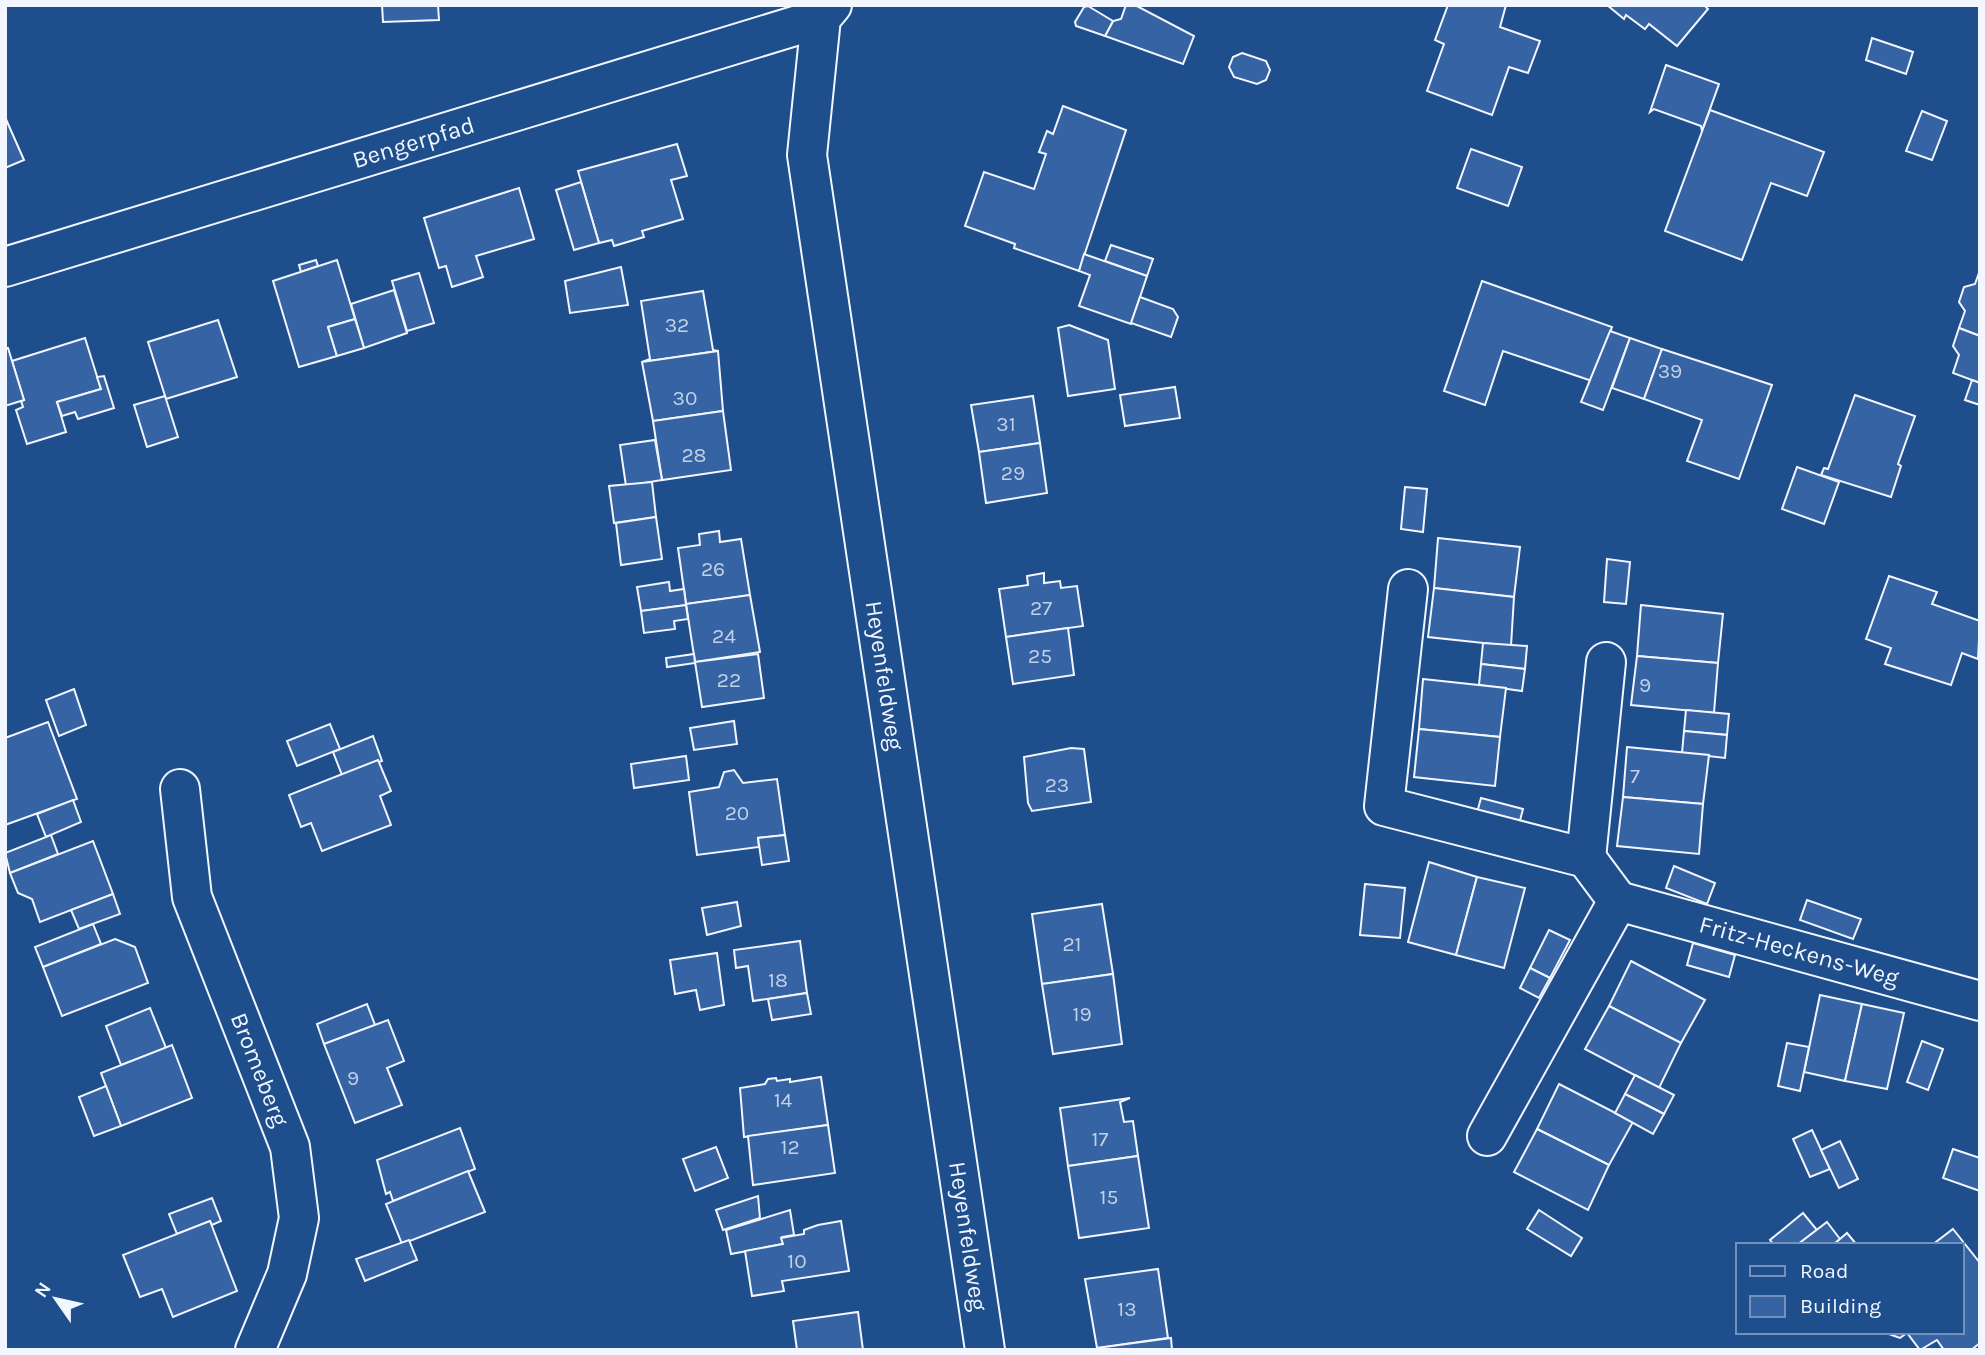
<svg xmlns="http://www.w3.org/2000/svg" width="1985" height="1355" font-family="Karla,sans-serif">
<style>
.building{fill:#3563a3;stroke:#f2f6ff;stroke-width:2}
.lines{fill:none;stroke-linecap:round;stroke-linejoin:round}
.street-casing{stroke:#f2f6ff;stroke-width:42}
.street{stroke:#1f4e8c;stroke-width:38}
.labels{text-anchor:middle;stroke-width:5;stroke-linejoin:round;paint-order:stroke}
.number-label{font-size:21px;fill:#c3d1e8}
.street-label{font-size:24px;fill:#f2f6ff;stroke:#1f4e8c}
</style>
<rect width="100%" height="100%" fill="#1f4e8c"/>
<g class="building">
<polygon points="382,5 438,5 439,20 383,22"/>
<polygon points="1126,5 1135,5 1194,36 1183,64 1105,36 1113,21 1121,19"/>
<polygon points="1448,5 1506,5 1500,27 1540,41 1528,73 1509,67 1492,115 1427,91 1444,44 1435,40"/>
<polygon points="1607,5 1704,5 1708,9 1677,46 1649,24 1645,29 1626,15 1624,19"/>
<polygon points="1088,6 1113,21 1105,36 1076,26 1075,22 1084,7"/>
<polygon points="1872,38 1913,52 1906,74 1866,60"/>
<polygon points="1242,53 1266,61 1270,70 1266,80 1257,84 1234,77 1229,67 1233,57"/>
<polygon points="1666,65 1719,84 1702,131 1701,126 1654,109 1650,112"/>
<polygon points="1063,106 1126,130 1079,271 1014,248 1015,244 965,226 984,172 1034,189 1046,154 1039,152 1047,131 1053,134"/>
<polygon points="1710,110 1824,152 1807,196 1771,183 1742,260 1665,231"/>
<polygon points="1922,111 1947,121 1932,160 1906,151"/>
<polygon points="5,117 24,160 5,168"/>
<polygon points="677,144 687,176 671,180 683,219 642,231 644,237 614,246 612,240 599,243 578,171"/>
<polygon points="1471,149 1522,167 1508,206 1457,188"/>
<polygon points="581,182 599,243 574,250 556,190"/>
<polygon points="519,188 534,239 476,256 483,277 452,287 446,266 439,268 424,218"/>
<polygon points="1111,245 1153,259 1147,276 1105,261"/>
<polygon points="1084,254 1147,276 1131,324 1079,306 1090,275 1079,271"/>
<polygon points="316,260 318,266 301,272 299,265"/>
<polygon points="337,260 355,319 328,327 337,356 299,367 273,281"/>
<polygon points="621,267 628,305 570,313 565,281"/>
<polygon points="1980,270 1980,336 1959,328 1965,311 1959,302 1964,287 1975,284"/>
<polygon points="419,273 434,323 407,331 392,281"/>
<polygon points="1482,281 1612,327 1592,381 1503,351 1485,405 1444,391"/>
<polygon points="394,290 407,333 364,348 351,304"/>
<polygon points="703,291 713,350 718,351 642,362 650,359 641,301"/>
<polygon points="1140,297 1173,309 1178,317 1171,337 1131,323"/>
<polygon points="355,319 364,348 337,356 328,327"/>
<polygon points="218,320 237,377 166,399 148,342"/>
<polygon points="1069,325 1108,340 1115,389 1068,396 1058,328"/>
<polygon points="1959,328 1980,336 1980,383 1953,373 1959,355 1953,346"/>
<polygon points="1610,331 1630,338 1603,410 1581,402"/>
<polygon points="85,338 101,389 57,402 66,432 27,444 16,410 23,407 21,401 24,400 12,361"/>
<polygon points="1630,338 1662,349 1644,399 1612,388"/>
<polygon points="5,348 8,348 24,400 5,406"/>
<polygon points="1662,349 1772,385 1739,479 1687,461 1702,420 1644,399"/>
<polygon points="718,351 723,411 653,421 642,362"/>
<polygon points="104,376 114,408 78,419 75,412 62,416 57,402 101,389 97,377"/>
<polygon points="1972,380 1980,383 1980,405 1965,400"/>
<polygon points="1175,387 1180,418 1125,426 1120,395"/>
<polygon points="1855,395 1915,416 1898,464 1901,466 1891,497 1821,475 1824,468 1828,469"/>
<polygon points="165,396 178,437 147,447 134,405"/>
<polygon points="1033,396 1040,443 979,452 971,405"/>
<polygon points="723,411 731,470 662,480 653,421"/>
<polygon points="655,440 662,480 626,486 620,445"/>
<polygon points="1040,443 1047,493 986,503 979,452"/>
<polygon points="1797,467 1839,482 1824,524 1782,509"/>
<polygon points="652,482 656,517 614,523 609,486"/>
<polygon points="1405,487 1427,489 1423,532 1401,529"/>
<polygon points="656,517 662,559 621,565 616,523"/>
<polygon points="719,531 720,542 741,539 750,595 686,604 678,548 700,545 699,534"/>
<polygon points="1438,538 1520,547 1514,597 1434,588"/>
<polygon points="1607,559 1630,562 1626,604 1604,602"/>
<polygon points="1044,573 1044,583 1060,581 1061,588 1077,586 1083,626 1006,637 999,589 1028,585 1027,576"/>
<polygon points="1889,576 1937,592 1932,604 1980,621 1978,659 1962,653 1951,685 1885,664 1891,648 1866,639"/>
<polygon points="669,582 670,591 684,589 686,605 641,611 637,587"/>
<polygon points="1434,588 1514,597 1511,646 1428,637"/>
<polygon points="750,595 760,652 695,662 686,604"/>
<polygon points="686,605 688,619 674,621 675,629 644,633 641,611"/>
<polygon points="1641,605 1723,614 1718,663 1637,656"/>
<polygon points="1068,628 1074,675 1013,684 1006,637"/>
<polygon points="1483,643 1527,646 1525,669 1481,664"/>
<polygon points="694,654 695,663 667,667 666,658"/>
<polygon points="758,654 764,698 702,707 695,662"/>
<polygon points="1637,656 1718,663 1714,713 1631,705"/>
<polygon points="1481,664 1525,669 1522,691 1479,685"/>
<polygon points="1423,679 1506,688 1500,737 1419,729"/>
<polygon points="74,689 86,725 59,736 46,700"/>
<polygon points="1686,710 1729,714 1727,735 1684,731"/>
<polygon points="734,721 737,744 694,750 690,728"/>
<polygon points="48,722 77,799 5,825 5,738"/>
<polygon points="330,724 340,749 297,766 287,741"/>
<polygon points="1419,729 1500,737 1495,786 1414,777"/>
<polygon points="1684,731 1727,735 1725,758 1682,753"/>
<polygon points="373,736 382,761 342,775 333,752"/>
<polygon points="1627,747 1709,755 1703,804 1623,797"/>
<polygon points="1071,748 1084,749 1091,802 1032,811 1028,803 1024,757"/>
<polygon points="686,756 689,780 634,788 631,764"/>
<polygon points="378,760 391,791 380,796 391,825 322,851 311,823 301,827 289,795"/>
<polygon points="734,770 743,783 777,779 785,835 758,838 759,847 697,855 689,792 719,787 724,772"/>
<polygon points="1623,797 1703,804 1699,854 1617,846"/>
<polygon points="1481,798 1523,809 1517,832 1475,820"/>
<polygon points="73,800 81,822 46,837 37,814"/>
<polygon points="51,835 58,854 10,873 5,853"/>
<polygon points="785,835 789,861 762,865 758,838"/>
<polygon points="93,841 113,894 40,922 32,899 18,893 10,873"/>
<polygon points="1429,862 1477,877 1456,955 1408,942"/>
<polygon points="1674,866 1715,883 1707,904 1666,888"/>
<polygon points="1477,877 1525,888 1504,968 1456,955"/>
<polygon points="1365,884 1405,888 1400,938 1360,935"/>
<polygon points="113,894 120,914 79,929 71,910"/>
<polygon points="1807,900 1861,919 1853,939 1800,920"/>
<polygon points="737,902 741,926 707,935 702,908"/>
<polygon points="1102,904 1113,974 1042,984 1032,914"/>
<polygon points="93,924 101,944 43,967 35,947"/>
<polygon points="1549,930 1570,940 1550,978 1530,968"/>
<polygon points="115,939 135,947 148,983 62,1016 43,967"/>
<polygon points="800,941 807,993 753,1001 748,966 736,968 734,950"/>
<polygon points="1693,943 1735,955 1729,977 1687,965"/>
<polygon points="717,953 724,1005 700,1010 696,990 675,994 670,960"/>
<polygon points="1631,961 1705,1000 1681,1043 1609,1006"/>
<polygon points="1530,968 1550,978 1539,998 1520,988"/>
<polygon points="1113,974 1122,1044 1053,1054 1042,984"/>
<polygon points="807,993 811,1014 772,1020 768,999"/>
<polygon points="1820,995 1862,1004 1845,1081 1804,1072"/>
<polygon points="367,1004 375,1025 324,1044 317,1024"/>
<polygon points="1862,1004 1904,1013 1887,1089 1845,1081"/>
<polygon points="1609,1006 1681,1043 1659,1088 1585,1049"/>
<polygon points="150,1008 166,1048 121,1065 106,1026"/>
<polygon points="388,1020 404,1061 387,1068 402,1105 355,1123 324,1044"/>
<polygon points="1922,1041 1943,1049 1928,1090 1907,1082"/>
<polygon points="1787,1043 1809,1047 1800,1091 1778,1086"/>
<polygon points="172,1045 192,1098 121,1126 101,1073"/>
<polygon points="1635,1075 1674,1095 1664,1114 1625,1094"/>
<polygon points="821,1077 828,1125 744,1137 740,1088 765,1084 768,1079 776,1078 777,1081 790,1079 790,1082"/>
<polygon points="1559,1084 1633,1122 1609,1165 1537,1129"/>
<polygon points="106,1086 121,1126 94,1136 79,1097"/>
<polygon points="1625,1094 1664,1114 1653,1134 1615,1113"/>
<polygon points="1130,1098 1120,1102 1124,1122 1133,1121 1138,1156 1068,1166 1060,1108"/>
<polygon points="828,1125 835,1173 753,1185 748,1136"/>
<polygon points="460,1128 475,1169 393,1201 390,1192 386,1194 377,1160"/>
<polygon points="1537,1129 1609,1165 1588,1210 1514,1172"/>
<polygon points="1812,1130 1830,1169 1810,1177 1793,1139"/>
<polygon points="1840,1141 1858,1179 1839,1188 1821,1150"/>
<polygon points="716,1147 728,1178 695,1191 683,1159"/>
<polygon points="1953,1149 1980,1158 1980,1191 1943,1178"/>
<polygon points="1138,1156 1149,1228 1079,1238 1068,1166"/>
<polygon points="468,1171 485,1212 402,1244 386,1204"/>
<polygon points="758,1196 760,1218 723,1230 716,1210"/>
<polygon points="212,1198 221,1221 212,1225 210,1221 177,1234 169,1214"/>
<polygon points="790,1210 794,1235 782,1237 783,1244 731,1254 726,1230"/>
<polygon points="1539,1210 1582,1238 1571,1256 1527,1229"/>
<polygon points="1803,1213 1817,1230 1797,1245 1774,1245 1770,1240"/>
<polygon points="210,1221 237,1291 173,1317 162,1289 140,1297 123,1255"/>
<polygon points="841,1221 849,1271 782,1281 784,1291 752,1296 745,1251 783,1244 781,1238 804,1234 804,1230 818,1225"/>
<polygon points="1827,1222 1840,1239 1833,1245 1797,1245"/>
<polygon points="1953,1229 1980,1263 1980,1343 1971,1350 1944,1350 1937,1340 1920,1350 1907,1333 1900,1338 1883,1332 1962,1332 1962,1245 1932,1245"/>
<polygon points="1847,1233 1857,1245 1833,1245"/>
<polygon points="409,1240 417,1260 365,1281 356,1259"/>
<polygon points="1158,1269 1168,1338 1097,1348 1085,1279"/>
<polygon points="858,1312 863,1350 797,1350 793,1321"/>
<polygon points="1171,1338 1172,1350 1097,1350 1097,1348"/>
</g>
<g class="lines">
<g class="street-casing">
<g id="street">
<path id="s1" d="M832,5L821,18L807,155L985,1350"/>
<path id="s2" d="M5,267L821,18"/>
<polyline points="1408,589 1384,806 1586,858 1618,901"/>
<path id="s3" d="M180,789L192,897L290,1147L299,1218L287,1274L255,1350"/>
<polyline points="1586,858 1606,662"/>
<path id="s4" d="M1487,1136L1618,901L1980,1001"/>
</g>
</g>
<use href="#street" class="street"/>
</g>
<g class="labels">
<g class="number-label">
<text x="677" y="332">32</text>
<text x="1670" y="378">39</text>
<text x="685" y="405">30</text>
<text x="1006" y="431">31</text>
<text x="694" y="462">28</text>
<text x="1013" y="480">29</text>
<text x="713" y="576">26</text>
<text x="1041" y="615">27</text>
<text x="724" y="643">24</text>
<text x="1040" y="663">25</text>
<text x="729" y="687">22</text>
<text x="1645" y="692">9</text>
<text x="1635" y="783">7</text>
<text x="1057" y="792">23</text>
<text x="737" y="820">20</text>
<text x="1072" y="951">21</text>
<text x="778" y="987">18</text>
<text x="1082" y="1021">19</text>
<text x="353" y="1085">9</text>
<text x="783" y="1107">14</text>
<text x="1100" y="1146">17</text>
<text x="790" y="1154">12</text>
<text x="1109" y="1204">15</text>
<text x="797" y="1268">10</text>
<text x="1127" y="1316">13</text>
</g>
<g class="street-label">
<text dy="8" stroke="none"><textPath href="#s2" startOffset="427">Bengerpfad</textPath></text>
<text dy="8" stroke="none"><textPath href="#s1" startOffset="681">Heyenfeldweg</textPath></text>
<text dy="8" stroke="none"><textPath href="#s4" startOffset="457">Fritz-Heckens-Weg</textPath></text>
<text dy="8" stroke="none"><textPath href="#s3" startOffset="294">Bromeberg</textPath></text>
<text dy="8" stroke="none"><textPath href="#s1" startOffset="1248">Heyenfeldweg</textPath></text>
</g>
</g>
<rect width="1985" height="1355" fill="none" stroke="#f2f6ff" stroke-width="14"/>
<rect x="1736" y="1243" width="228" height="91" fill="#1f4e8c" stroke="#7391ba" stroke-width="2"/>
<rect x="1750" y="1266" width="35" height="10" fill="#1f4e8c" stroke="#7391ba" stroke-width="2"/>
<text x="1800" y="1278" font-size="21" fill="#f2f6ff">Road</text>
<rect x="1750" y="1296" width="35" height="21" fill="#3563a3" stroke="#7391ba" stroke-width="2"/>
<text x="1800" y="1313" font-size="21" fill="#f2f6ff">Building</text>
<g transform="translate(56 1299) rotate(304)" stroke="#1f4e8c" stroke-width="5" paint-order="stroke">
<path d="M0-5L12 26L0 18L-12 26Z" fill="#f2f6ff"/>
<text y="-10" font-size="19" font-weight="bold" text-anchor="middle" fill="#f2f6ff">N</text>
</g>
</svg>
